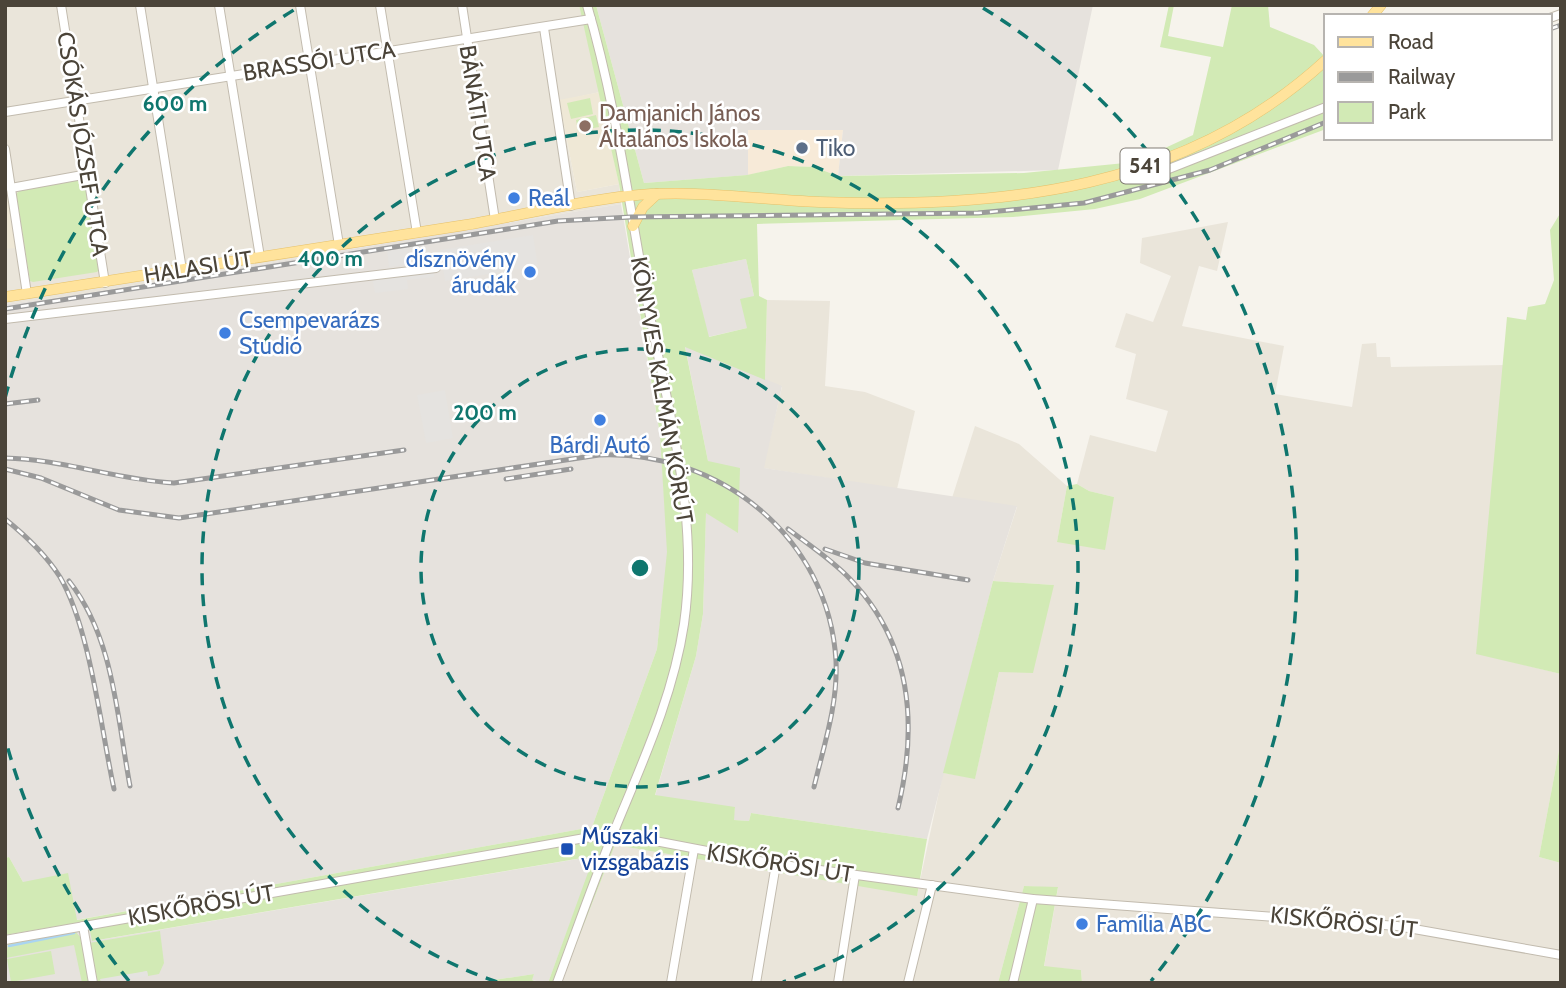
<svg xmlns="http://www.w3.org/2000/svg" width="1566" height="988" font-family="Cabin,sans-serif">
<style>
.residential{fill:#eae5da}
.commercial{fill:#f7ead8}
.industrial{fill:#e6e2dd}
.education{fill:#efe8d6}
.green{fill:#d2eab5;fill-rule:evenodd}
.parking{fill:#e5e3e0}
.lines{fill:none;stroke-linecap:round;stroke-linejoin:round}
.stream{stroke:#a9d4f2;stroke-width:2.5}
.minor-casing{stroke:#c2bbae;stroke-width:10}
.major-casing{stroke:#e6c16a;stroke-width:11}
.minor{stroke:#fff;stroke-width:8}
.major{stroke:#ffe39c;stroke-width:10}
.rail-casing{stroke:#9a9a9a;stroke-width:5}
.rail{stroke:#fff;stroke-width:2.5;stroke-dasharray:8;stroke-linecap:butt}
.ring{fill:none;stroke:#0f766e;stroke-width:3.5;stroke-dasharray:12 9}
.education-dot{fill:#8d6e63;stroke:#fff;stroke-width:2.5}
.service-dot{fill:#5c6f8a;stroke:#fff;stroke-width:2.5}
.shop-dot{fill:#3f7fe0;stroke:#fff;stroke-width:2.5}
.transit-dot{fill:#1a4fb4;stroke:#fff;stroke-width:2.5}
.labels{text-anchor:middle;stroke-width:5;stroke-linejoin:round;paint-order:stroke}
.shield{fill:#fff;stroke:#817c74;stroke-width:2}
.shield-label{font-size:21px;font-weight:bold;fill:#4b4439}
.street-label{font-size:23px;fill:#4b4439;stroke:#fff}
.education-label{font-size:23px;fill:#785e54;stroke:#fff;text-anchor:start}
.service-label{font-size:23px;fill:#4e5e75;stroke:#fff;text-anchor:start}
.shop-label{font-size:23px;fill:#366cbe;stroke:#fff;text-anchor:start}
.transit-label{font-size:23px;fill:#164399;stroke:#fff;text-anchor:start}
.centre{fill:#0f766e;stroke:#fff;stroke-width:3.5}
.ring-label{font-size:21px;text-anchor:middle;font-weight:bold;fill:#0f766e;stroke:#fff;stroke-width:5;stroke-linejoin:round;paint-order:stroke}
</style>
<rect width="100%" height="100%" fill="#f6f3ec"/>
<g class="residential">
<polygon points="5,5 579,5 600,92 559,101 577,192 619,184 621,204 70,296 5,304"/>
<polygon points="1228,222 1217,271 1199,266 1182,326 1284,346 1275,394 1352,407 1362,344 1376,343 1377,357 1390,357 1391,367 1504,365 1477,653 1561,674 1561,740 1539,857 1561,863 1561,983 1082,983 1081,970 1044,967 1058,888 1024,886 998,983 561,983 615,845 917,895 943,773 975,778 999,672 1054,585 993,581 1017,507 952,498 975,426 1019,444 1067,486 1057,542 1114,497 1089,491 1077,484 1090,435 1156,452 1168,411 1126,399 1136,354 1115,347 1126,313 1153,322 1171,276 1140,263 1142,238"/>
<polygon points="767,300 830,301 825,386 865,392 915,411 897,489 763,468 782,387 765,380"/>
</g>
<polygon class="commercial" points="747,130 843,130 838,176 814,167 788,166 748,175"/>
<g class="industrial">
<polygon points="596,5 1093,5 1058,170 838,176 843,130 748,130 748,175 644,183"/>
<polygon points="621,204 660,435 668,552 657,649 592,827 76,920 23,882 9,857 5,858 5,304 70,296"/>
<polygon points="746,259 754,296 747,328 708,337 692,270"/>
<polygon points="685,346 782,386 764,468 1017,506 993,581 927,839 751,813 749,821 733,820 735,808 655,796 696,656 703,614 706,512 738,532 708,461"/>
<polygon points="595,856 548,983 531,980 534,974 474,983 5,983 5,935 88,921 93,941"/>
</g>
<g class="education">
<polygon points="600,92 619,184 577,192 559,100"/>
<polygon points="5,186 16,248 5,249"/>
</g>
<g class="green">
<path d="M579,5H596L644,183L747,175L788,166L814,167L838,176L1024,173L1135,162L1193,135L1211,57L1160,47L1169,5H1174L1168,36L1223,47L1232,5H1268L1270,27L1314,45L1326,58V129L1140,199L1095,209L1013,217L757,224L759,296L767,300L765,380L685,347L708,461L740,468L738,533L706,513L703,614L696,656L655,795L735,807L734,820L749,821L751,813L927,839L917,896L615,845L561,983H548L594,856L92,941L88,921L5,935V858L9,857L23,882L68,873L77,920L592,827L657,649L667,552L660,435L619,184ZM746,259L754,296L740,299L747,328L709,337L692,270Z"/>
<polygon points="590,98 593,114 571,119 567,103"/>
<polygon points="596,115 599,127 578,131 576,120"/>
<polygon points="82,178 87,179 100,269 97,272 33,282 30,281 16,194 21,189"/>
<polygon points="1561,212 1561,674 1476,654 1507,317 1526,320 1528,307 1545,304 1554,280 1550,230"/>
<polygon points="1077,484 1089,491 1114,497 1105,550 1057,542 1067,486"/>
<polygon points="993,581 1054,585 1033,673 999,672 975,779 943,773"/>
<polygon points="1561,740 1561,863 1539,857"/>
<polygon points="1024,886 1058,887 1044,966 1081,970 1082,983 998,983"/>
<polygon points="75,931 82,939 89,983 82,983 74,945 6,958 8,944"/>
<polygon points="160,931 164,963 159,974 148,976 147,971 98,983 89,943"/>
<polygon points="51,951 55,974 11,982 7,959"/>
<polygon points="534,974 532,980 539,983 474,983"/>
</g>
<g class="parking">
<polygon points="533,235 538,266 445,281 440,250"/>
<polygon points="424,245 425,254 422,262 389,267 387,251"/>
<polygon points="433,271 434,277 407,280 408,289 375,293 372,278"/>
<polygon points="445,390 453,438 426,443 417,395"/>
<polygon points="147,971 148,976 101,983 100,979"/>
</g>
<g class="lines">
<polyline class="stream" points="9,946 74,933"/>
<g class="minor-casing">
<g id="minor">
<polyline points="61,5 105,283"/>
<polyline points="140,5 182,270"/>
<polyline points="219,5 260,257"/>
<polyline points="300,5 339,245"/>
<polyline points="380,5 417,233"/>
<polyline points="462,5 495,220"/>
<polyline points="1550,18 1561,14"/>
<polyline points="544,28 571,206"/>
<polyline points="5,112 591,19"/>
<polyline points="5,149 27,294"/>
<polyline points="1161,172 1326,107"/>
<polyline points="11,188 88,174"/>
<polyline points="5,319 436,268"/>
<polyline points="83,926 93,983"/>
<polyline points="5,940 613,833 776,864 1033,899 1397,926 1561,955"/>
<path d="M557,983C576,932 594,880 615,829C642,763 673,697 684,624C700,512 666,405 646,295C628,198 615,100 587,5"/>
<polyline points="671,983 694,849"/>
<polyline points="756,983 776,864"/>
<polyline points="838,983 855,875"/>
<polyline points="908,983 932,885"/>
<polyline points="1013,983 1033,899"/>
</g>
</g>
<g class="major-casing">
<g id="major">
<polyline points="1372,16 1381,5"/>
<polyline points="633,226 643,207 657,194"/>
<path d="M5,297C157,274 308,250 459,226C515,217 571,202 628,196C691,189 755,199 819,202C1002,209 1185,190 1326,60"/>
</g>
</g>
<use href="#minor" class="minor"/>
<use href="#major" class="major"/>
<g class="rail-casing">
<g id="rail">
<polyline points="1550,29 1561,25"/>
<polyline points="5,309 558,221 631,217 978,213 1084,203 1210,170 1326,122"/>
<polyline points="5,404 38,400"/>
<path d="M5,458C62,459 117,480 174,483L404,450"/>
<path d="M5,469L41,478L119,510L179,518L599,455C719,450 829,537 836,661C838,704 824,745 814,787"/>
<polyline points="506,479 571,469"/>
<path d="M5,519C25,535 46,555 60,577C90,628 101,729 114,789"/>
<path d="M788,529C809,545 832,560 850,579C912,643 918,725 898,808"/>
<polyline points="825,549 865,563 968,580"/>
<path d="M69,581C114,638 117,717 130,786"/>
</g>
</g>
<use href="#rail" class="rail"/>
</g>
<g class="ring">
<circle cx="640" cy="568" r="219"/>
<path d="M497 982A438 438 0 1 1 783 982"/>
<path d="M129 981A657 657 0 0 1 5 738M5 398A657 657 0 0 1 297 8M983 8A657 657 0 0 1 1151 981"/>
</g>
<circle class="education-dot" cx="585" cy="126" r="7"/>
<circle class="service-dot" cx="802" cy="148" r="7"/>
<g class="shop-dot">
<circle cx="514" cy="198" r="7"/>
<circle cx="530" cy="272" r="7"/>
<circle cx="225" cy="333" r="7"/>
<circle cx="600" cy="420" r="7"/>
<circle cx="1082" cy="924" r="7"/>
</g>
<rect class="transit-dot" x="560" y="842" width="14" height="14" rx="3.5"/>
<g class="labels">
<rect class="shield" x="1120.5" y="148.5" width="49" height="35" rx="5"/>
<g class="shield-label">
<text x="1145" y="173">541</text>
</g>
<g class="street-label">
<text transform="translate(319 61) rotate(-9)" y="8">BRASSÓI UTCA</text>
<text transform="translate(478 113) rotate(81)" y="8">BÁNÁTI UTCA</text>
<text transform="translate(83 144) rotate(81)" y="8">CSÓKÁS JÓZSEF UTCA</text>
<text transform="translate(198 267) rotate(-9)" y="8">HALASI ÚT</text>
<text transform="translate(662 390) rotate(80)" y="8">KÖNYVES KÁLMÁN KÖRÚT</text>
<text transform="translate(780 863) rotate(9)" y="8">KISKŐRÖSI ÚT</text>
<text transform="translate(201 905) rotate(-10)" y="8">KISKŐRÖSI ÚT</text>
<text transform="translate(1344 922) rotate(6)" y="8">KISKŐRÖSI ÚT</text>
</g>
<g class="education-label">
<text x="599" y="121">Damjanich János<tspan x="599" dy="26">Általános Iskola</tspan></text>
</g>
<g class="service-label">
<text x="816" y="156">Tiko</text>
</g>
<g class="shop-label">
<text x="528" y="206">Reál</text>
<text x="516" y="267" text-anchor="end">dísznövény<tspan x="516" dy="26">árudák</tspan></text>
<text x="239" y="328">Csempevarázs<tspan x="239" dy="26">Studió</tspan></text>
<text x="600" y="453" text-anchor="middle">Bárdi Autó</text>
<text x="1096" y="932">Família ABC</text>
</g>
<g class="transit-label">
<text x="581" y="844">Műszaki<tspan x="581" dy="26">vizsgabázis</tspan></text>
</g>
</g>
<circle cx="640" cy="568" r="10" class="centre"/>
<g class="ring-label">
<text x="175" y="111">600 m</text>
<text x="330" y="266">400 m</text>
<text x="485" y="420">200 m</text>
</g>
<rect width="1566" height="988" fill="none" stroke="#4b4439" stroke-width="14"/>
<rect x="1324" y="14" width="228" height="126" fill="#ffffff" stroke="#b7b4b0" stroke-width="2"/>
<rect x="1338" y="37" width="35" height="10" fill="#ffe39c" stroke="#b7b4b0" stroke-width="2"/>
<text x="1388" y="49" font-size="21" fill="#4b4439">Road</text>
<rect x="1338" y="72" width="35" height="10" fill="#9a9a9a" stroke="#b7b4b0" stroke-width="2"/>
<text x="1388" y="84" font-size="21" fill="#4b4439">Railway</text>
<rect x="1338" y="102" width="35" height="21" fill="#d2eab5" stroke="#b7b4b0" stroke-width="2"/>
<text x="1388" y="119" font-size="21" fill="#4b4439">Park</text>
</svg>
